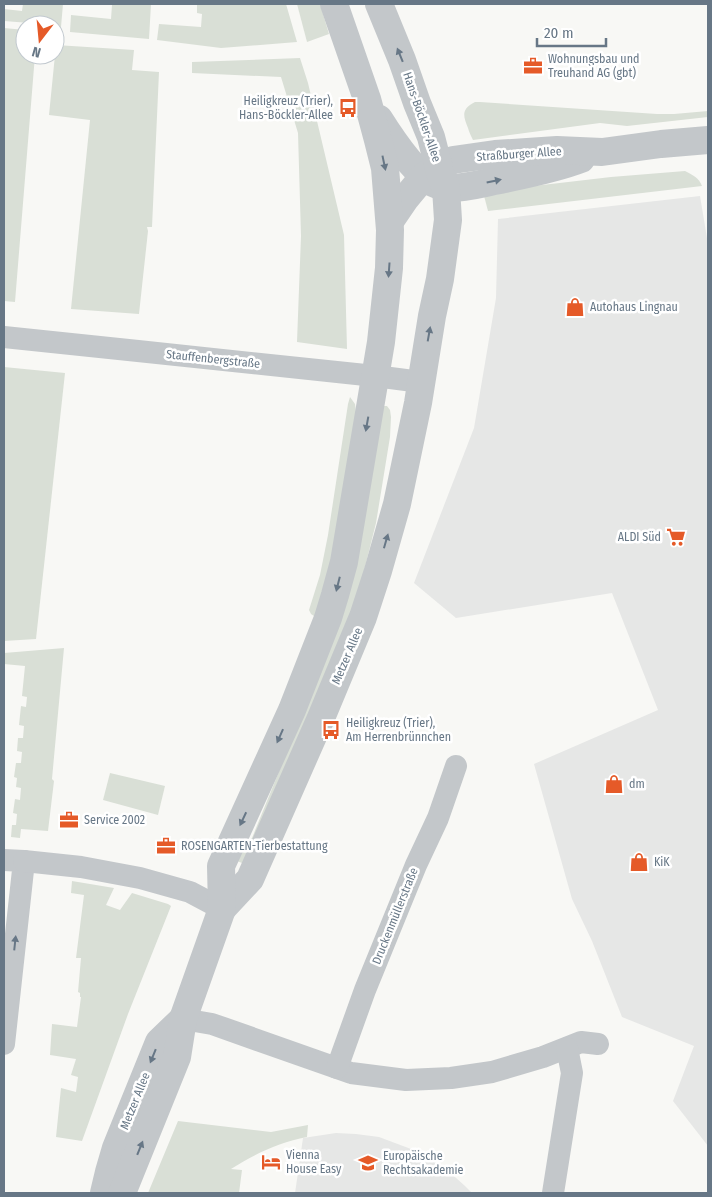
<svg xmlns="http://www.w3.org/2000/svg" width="712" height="1197" font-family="'Fira Sans Condensed',sans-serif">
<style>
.built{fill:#e6e7e6}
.green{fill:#d9dfd6}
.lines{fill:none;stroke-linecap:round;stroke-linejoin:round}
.minor{stroke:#c3c7ca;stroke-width:22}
.tertiary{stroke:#c3c7ca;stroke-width:28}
.oneway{fill:#677786}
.labels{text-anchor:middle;stroke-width:5;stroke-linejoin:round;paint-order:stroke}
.poi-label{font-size:12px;fill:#677786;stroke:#fff;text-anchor:start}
.street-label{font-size:12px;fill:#677786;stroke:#fff}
</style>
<rect width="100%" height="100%" fill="#f8f8f5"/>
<g class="built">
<polygon points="700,196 708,244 708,1146 673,1101 694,1046 622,1017 592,941 572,899 534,764 658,710 612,593 456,618 414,583 474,428 496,298 498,219"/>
<polygon points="336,1133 356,1134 379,1137 411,1149 428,1157 446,1169 465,1186 472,1193 295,1193 303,1138"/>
</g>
<g class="green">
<polygon points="23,4 63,4 61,27 55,26 55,25 4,21 4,9 22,11"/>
<polygon points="107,4 151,4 149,39 70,32 71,15 111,19 112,5"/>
<polygon points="197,4 286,4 297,42 221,48 157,40 159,24 201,27 202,14 197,13"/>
<polygon points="297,4 320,4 329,34 307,42"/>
<polygon points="4,28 25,30 25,55 35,55 15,302 4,301"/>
<polygon points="56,45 134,50 132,70 159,72 152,227 147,227 148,231 139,314 71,309 90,120 49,115"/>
<polygon points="300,58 308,83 344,235 347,349 297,342 301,236 298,133 281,77 192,73 192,62"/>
<path d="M475,102H480L657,114H674L708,111V117L627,126L600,123L473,140C471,136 469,132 468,128C463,116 461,109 475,102Z"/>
<path d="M685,171C693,175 699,178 702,186L488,211L483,192L611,177Z"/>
<polygon points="4,367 65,373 36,639 4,641"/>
<polygon points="350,397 355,404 356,412 331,565 316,615 314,616 311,614 309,610 320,575 328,535 348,404"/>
<polygon points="383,406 387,406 390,410 391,417 390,437 376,523 363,575 348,620 247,865 232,859 237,846 252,838 295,732"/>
<polygon points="64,648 52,779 54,781 48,831 21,829 20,838 11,837 12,825 16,825 17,814 13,813 15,799 20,800 21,788 16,787 17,778 14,777 16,763 21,763 22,752 17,751 18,738 23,738 24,726 19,725 21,706 26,707 27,697 22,696 25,666 4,664 4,653"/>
<polygon points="110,773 165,786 158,815 103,800"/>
<polygon points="72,881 114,888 106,905 120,910 132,893 168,904 171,906 128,1014 82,1141 56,1137 61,1088 76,1092 78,1077 71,1075 76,1059 50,1055 52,1024 77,1027 81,997 80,997 80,993 78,992 81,958 76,958 84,895 71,893"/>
<path d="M178,1121L271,1132L308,1125L307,1137C279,1142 255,1154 231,1169L242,1170L239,1193H148Z"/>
</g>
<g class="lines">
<g class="minor">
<polyline points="4,337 138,351 375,376 421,382"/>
<polyline points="4,860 24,861 4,1044"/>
<polyline points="24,861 81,867 140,878 190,892 222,909"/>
<polyline points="183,1019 212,1024 351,1073 406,1080 451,1078 492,1072 543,1057 581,1042 598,1044"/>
<polyline points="337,1068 365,990 416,865 438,818 456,766"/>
<polyline points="553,1193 572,1073 567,1048"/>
</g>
<g class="tertiary">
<path d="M379,119C391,138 414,172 433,183C437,185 443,187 447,188C464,189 483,183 500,180C528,174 555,169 581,159"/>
<polyline points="390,221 405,199 424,176 439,167 453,160 495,154 557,150 602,152 661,144 708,140"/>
<polyline points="222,909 250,879 321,718 363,617 378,571 397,504 418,403 432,316 440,279 448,220 446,188 441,176 431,137 417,103 402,60 379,4"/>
<polyline points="104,1193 109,1172 116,1148 159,1042 183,1019"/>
<polyline points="122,1193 177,1057 183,1019 222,909 221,866 292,710 328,618 335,595 344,562 381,342 389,268 390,230 385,168 378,140 367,99 334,4"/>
</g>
</g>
<defs><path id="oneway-solid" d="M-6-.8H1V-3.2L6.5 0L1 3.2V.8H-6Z" transform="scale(1.25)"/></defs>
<g class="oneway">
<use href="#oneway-solid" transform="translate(400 55) rotate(-112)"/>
<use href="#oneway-solid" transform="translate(384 163) rotate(78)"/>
<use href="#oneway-solid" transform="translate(494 181) rotate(-12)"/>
<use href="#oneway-solid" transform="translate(389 270) rotate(94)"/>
<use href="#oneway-solid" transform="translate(429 334) rotate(-80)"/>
<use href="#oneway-solid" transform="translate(367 424) rotate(100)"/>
<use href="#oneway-solid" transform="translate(386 541) rotate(-74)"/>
<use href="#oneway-solid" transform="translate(338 584) rotate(104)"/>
<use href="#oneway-solid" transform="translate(280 736) rotate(114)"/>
<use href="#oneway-solid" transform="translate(243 819) rotate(115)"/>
<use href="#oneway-solid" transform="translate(15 943) rotate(-84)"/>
<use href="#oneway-solid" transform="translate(153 1056) rotate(112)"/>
<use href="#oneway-solid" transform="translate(140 1148) rotate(-68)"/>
</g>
<defs>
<g id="office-bare" transform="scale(1.5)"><path d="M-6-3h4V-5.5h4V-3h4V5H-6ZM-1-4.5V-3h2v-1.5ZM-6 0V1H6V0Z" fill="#e55a28" stroke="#fff" stroke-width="2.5" paint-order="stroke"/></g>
<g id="bus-bare" transform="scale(1.5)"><path d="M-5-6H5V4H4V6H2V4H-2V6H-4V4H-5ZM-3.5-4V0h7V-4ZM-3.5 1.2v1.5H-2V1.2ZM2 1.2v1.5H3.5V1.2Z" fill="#e55a28" stroke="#fff" stroke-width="2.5" paint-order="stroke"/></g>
<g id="shop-bare" transform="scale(1.5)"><path d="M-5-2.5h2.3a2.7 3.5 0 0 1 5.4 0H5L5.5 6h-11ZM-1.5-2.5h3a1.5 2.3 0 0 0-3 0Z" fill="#e55a28" stroke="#fff" stroke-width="2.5" paint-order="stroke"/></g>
<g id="supermarket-bare" transform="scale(1.5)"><path d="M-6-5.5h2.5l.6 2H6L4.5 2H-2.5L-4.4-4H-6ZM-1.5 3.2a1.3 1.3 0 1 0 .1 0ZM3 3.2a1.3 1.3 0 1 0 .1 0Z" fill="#e55a28" stroke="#fff" stroke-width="2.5" paint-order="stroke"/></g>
<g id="hotel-bare" transform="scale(1.5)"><path d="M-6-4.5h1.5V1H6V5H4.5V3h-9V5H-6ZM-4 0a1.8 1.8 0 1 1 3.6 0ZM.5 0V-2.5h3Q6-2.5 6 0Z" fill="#e55a28" stroke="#fff" stroke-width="2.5" paint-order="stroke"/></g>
<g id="university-bare" transform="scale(1.5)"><path d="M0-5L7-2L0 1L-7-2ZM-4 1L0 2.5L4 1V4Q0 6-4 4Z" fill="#e55a28" stroke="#fff" stroke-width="2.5" paint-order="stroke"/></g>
</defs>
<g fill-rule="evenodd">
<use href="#office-bare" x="533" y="66"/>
<use href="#bus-bare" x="348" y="108"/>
<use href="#shop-bare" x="575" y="307"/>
<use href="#supermarket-bare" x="676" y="537"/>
<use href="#bus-bare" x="331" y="730"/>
<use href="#shop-bare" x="614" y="784"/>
<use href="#office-bare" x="69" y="820"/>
<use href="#office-bare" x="166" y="846"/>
<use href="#shop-bare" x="639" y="862"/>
<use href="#hotel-bare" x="271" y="1162"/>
<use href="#university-bare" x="368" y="1163"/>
</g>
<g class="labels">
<g class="poi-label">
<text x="548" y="63">Wohnungsbau und<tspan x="548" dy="14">Treuhand AG (gbt)</tspan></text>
<text x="333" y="105" text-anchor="end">Heiligkreuz (Trier),<tspan x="333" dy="14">Hans-Böckler-Allee</tspan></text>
<text x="590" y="311">Autohaus Lingnau</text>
<text x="661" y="541" text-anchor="end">ALDI Süd</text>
<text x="346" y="727">Heiligkreuz (Trier),<tspan x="346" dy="14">Am Herrenbrünnchen</tspan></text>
<text x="629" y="788">dm</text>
<text x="84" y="824">Service 2002</text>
<text x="181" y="850">ROSENGARTEN-Tierbestattung</text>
<text x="654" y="866">KiK</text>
<text x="286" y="1159">Vienna<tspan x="286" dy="14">House Easy</tspan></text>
<text x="383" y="1160">Europäische<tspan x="383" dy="14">Rechtsakademie</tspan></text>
</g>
<g class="street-label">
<text transform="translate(422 117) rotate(71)" y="4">Hans-Böckler-Allee</text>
<text transform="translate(519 154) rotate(-4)" y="4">Straßburger Allee</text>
<text transform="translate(213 359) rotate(6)" y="4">Stauffenbergstraße</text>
<text transform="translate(347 656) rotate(-67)" y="4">Metzer Allee</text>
<text transform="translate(395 916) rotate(-68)" y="4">Druckenmüllerstraße</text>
<text transform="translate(135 1101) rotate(-68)" y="4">Metzer Allee</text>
</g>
</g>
<rect width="712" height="1197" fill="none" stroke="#677786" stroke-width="10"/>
<g transform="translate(40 40) rotate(196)"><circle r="24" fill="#ffffff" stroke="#c2c9cf"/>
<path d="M0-4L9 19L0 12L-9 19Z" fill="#e55a28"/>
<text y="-8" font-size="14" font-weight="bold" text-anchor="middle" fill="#677786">N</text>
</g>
<path d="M537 38v8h69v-8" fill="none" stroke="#677786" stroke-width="2.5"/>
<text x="544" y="38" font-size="15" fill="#677786" stroke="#ffffff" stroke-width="4" paint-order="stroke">20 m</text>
</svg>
